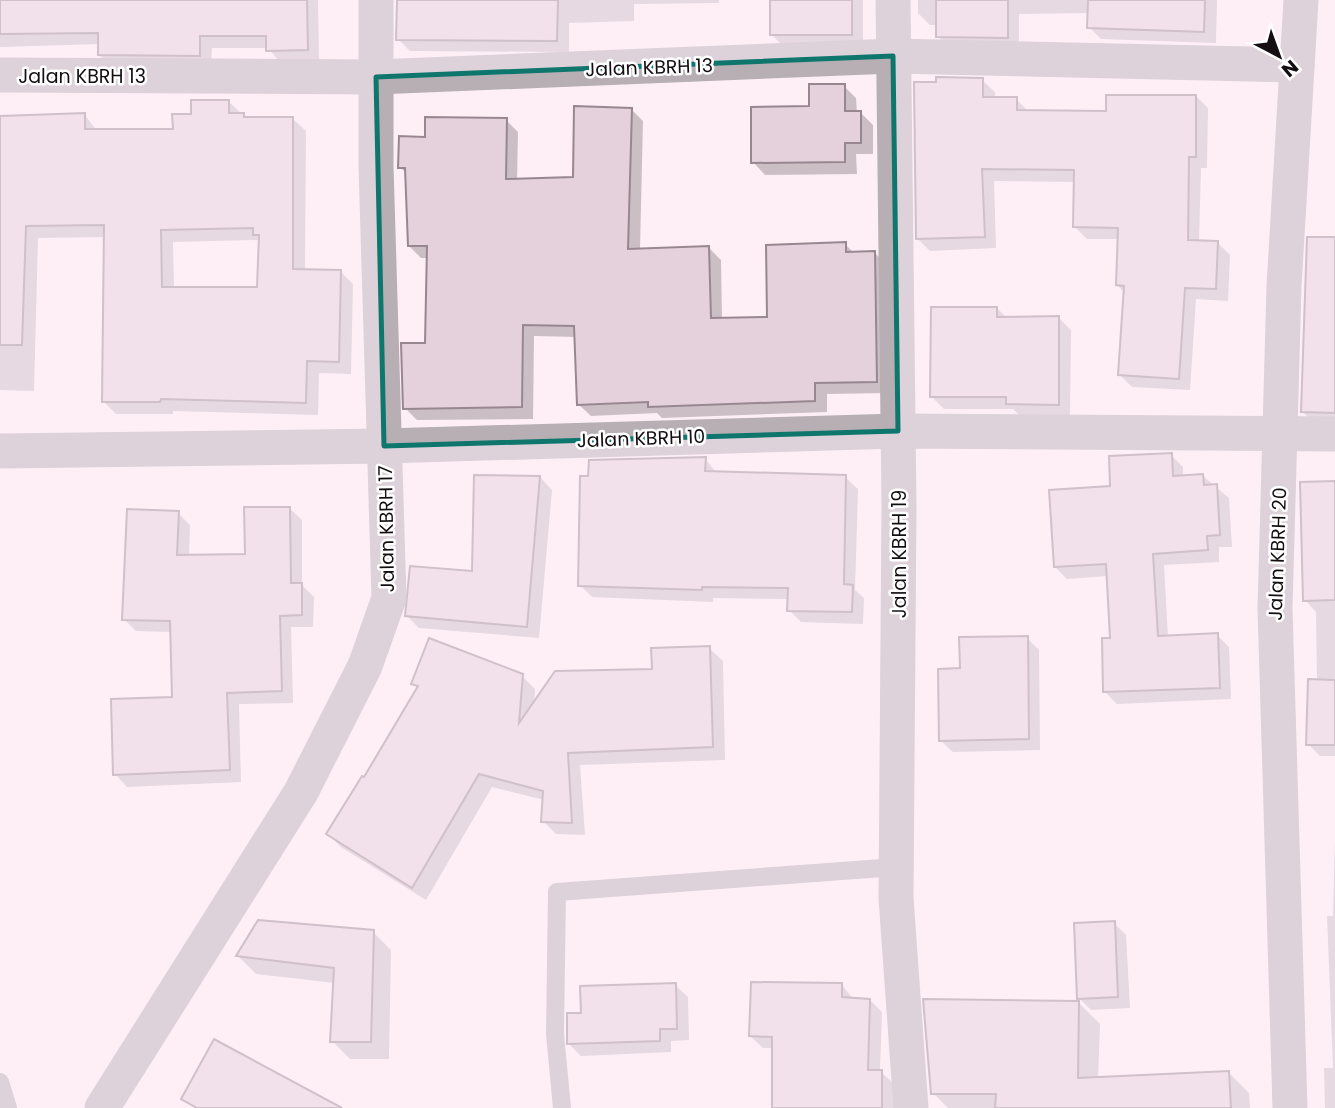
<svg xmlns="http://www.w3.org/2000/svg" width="1335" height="1108" font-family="Poppins,sans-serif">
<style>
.shadow{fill:#0003;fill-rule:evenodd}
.building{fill:#e4d1db;stroke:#988790;stroke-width:2;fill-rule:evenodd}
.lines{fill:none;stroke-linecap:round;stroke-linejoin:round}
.service{stroke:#b7afb3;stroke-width:18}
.minor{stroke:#b7afb3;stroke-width:35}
.marked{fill:none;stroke:#0f766e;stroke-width:5;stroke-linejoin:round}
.labels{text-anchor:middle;stroke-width:5;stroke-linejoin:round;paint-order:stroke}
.street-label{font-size:19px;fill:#140d11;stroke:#fff}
</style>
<rect width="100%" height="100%" fill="#feeff7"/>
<g class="shadow">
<polygon points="0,0 318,0 319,61 280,62 268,48 212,48 211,67 112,67 99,55 100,44 0,47"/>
<polygon points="398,0 719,0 719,3 634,4 634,21 569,23 569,52 410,51 398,39"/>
<polygon points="772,0 863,0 863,46 784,47 772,35"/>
<polygon points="918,0 1217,0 1216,43 1101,39 1089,27 1089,13 1019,14 1019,50 950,48 938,36 938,25 930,25 918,13"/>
<polygon points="982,80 995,92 995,99 1016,99 1029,112 1107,112 1196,96 1208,108 1207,168 1201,168 1199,242 1218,243 1230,255 1228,301 1196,299 1190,390 1132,387 1120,375 1125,293 1117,285 1119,239 1087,239 1075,227 1076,182 994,181 996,248 930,251 918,239"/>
<polygon points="844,86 856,98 857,113 861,113 873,125 873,154 856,154 857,174 765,175 753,162 811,108"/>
<path d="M228,101L247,119H293L306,131L305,271H340L353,284L351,374L319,373L318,415L173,411V414H116L103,401L106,237L38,238L34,391L0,390V118L85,115L97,131L174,130L193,115ZM260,240L259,289L174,287L173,242Z"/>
<polygon points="631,109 643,121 640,250 709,248 721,260 722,319 769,319 845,244 854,253 875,253 887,265 889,393 827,394 827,412 662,418 657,413 591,416 578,404 576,337 534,336 533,419 417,420 405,408 427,345 429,258 421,258 409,246 407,174 400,167 426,138 506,120 518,132 517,181 574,179"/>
<polygon points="1335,239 1335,432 1322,431 1302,411"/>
<polygon points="997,308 1007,318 1059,318 1071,330 1070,416 1020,416 1013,409 944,409 932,397"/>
<polygon points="1171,455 1183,467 1183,477 1203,476 1229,498 1232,547 1219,547 1219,562 1164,565 1168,637 1217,635 1229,647 1231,699 1117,704 1105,692 1111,640 1108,576 1067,579 1055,567 1112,488"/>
<polygon points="705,459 717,473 845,477 858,489 855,590 864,598 863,624 801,622 789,610 789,599 713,598 713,602 592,597 580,585"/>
<polygon points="540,477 552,490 539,638 419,628 407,616 474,573"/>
<polygon points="1335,483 1335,756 1320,756 1308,744 1317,681 1316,612 1305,600"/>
<polygon points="289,508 302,520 302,585 314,597 313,627 291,627 293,703 239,704 241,782 127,787 115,774 174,699 172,632 136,631 124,619 178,513 190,525 189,556 246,556"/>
<polygon points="1027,638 1039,650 1040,750 953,752 940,740 961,670"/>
<polygon points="709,648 723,661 725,760 580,765 585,835 556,834 543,821 544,800 492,787 426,900 341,847 328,834 365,780 418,689 413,683 522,676 535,689 534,704 654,671"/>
<polygon points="1335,837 1335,1108 1325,1108 1324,1068 1333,1068 1327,916 1333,916"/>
<polygon points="1114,923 1126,935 1130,1008 1091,1010 1079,998"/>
<polygon points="373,932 391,950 389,1059 350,1059 332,1041 335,983 256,974 238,956"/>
<polygon points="675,985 688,997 689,1040 671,1041 671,1052 581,1056 569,1044"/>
<polygon points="842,985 854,1000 870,1000 882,1012 880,1071 894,1084 894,1108 774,1108 774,1048 763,1048 750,1036"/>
<polygon points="1079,1003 1100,1024 1098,1079 1228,1072 1249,1093 1250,1108 948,1108 933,1093"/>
</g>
<g class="building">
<polygon points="0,0 307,0 308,50 266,51 266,36 200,36 200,56 98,55 98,33 0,34"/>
<polygon points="397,0 558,0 557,41 396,40"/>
<rect x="770" y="0" width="82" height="35"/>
<polygon points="936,0 1008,0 1008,38 936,37"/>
<polygon points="1088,0 1205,0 1204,32 1087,28"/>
<polygon points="936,77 983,78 983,97 1017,97 1017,110 1106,111 1106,95 1196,95 1196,157 1189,157 1188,240 1218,241 1216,289 1185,288 1179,379 1118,375 1124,286 1116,285 1118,228 1073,227 1074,170 982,169 985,237 916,239 914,82 936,82"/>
<polygon points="809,84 845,84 845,111 861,111 861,143 845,143 845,162 751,163 751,107 809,106"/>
<path d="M191,100H229V113H244V117H293V269L341,270L339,362L307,361L306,403L161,399L160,402H102L104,225L26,226L22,345H0V116L85,113V129H173L172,114H191ZM253,228V235H259L257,287H162L161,230Z"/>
<polygon points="574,106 632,108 628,249 709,246 711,318 767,317 766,245 846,242 846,252 875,251 877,382 815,383 815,401 648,407 648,402 577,405 574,326 523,325 522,407 403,409 401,343 425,343 427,246 408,246 405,168 398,168 399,136 425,137 425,117 507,118 506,179 573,177"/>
<polygon points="1307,237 1335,237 1335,413 1301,412"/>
<polygon points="931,307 997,307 997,317 1059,316 1059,405 1006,404 1006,397 930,397"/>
<polygon points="1172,453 1173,476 1203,474 1204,485 1217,484 1220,535 1207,536 1208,550 1153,554 1158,636 1218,633 1220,688 1103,692 1102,638 1110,638 1106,564 1054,567 1049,490 1110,486 1109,456"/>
<polygon points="706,457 705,471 846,475 844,584 853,585 852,612 787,611 788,588 702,587 702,590 578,586 580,476 588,476 589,460"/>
<polygon points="474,475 540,476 527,627 405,616 410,566 472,571"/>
<polygon points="1335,481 1335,600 1303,601 1300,482"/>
<polygon points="244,507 290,507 291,583 302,583 302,615 280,616 282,691 227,693 230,770 113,775 111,699 172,697 170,621 122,620 127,509 179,511 177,555 245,554"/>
<polygon points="1028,636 1029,739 939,741 938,669 960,668 959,637"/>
<polygon points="429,638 523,674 519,723 555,671 652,669 651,648 710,646 713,747 568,753 572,823 541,822 543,791 479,774 412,888 326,834 362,776 364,777 418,686 411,684"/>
<polygon points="1308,679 1335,680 1335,745 1306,745"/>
<polygon points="258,920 374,930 371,1042 330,1042 334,968 236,956"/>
<polygon points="1115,921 1118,997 1077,999 1074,923"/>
<polygon points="751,982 842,983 842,997 870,999 868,1070 882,1070 882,1108 772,1108 772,1037 749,1036"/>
<polygon points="676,983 677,1029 660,1029 660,1041 567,1044 567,1013 581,1013 580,986"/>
<polygon points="923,999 1079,1001 1078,1078 1229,1071 1231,1108 995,1108 996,1094 931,1094"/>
<polygon points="214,1039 225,1045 342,1108 197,1108 181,1099"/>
</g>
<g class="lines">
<g class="service">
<polyline points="0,1082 8,1108"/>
<polyline points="562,1108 555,1034 557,892 896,867"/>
</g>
<g class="minor">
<polyline points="893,0 899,506 896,898 911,1108"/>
<polyline points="0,75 376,77 893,56 1297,65"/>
<polyline points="0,451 384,446 898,431 1335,434"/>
<polyline points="102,1108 301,792 365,666 389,598 376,166 376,0"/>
<polyline points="1290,1108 1275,608 1284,286 1301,0"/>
</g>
</g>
<path d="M0 0H1335V1108H0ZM893,56L898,431L384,446L376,77Z" fill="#feeff7" fill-opacity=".55" fill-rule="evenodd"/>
<path class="marked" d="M893,56L898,431L384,446L376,77Z"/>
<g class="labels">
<g class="street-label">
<text transform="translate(649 67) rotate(-2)" y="7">Jalan KBRH 13</text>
<text x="82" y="83">Jalan KBRH 13</text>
<text transform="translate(641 438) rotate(-2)" y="7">Jalan KBRH 10</text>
<text transform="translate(386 529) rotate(-91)" y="7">Jalan KBRH 17</text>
<text transform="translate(899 554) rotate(-90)" y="7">Jalan KBRH 19</text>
<text transform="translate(1277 554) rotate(-88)" y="7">Jalan KBRH 20</text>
</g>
</g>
<g transform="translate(1279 56) rotate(139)" stroke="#ffffff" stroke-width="5" paint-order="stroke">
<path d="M0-5L12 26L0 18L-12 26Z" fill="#140d11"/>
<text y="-10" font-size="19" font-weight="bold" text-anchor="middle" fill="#140d11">N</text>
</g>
</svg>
